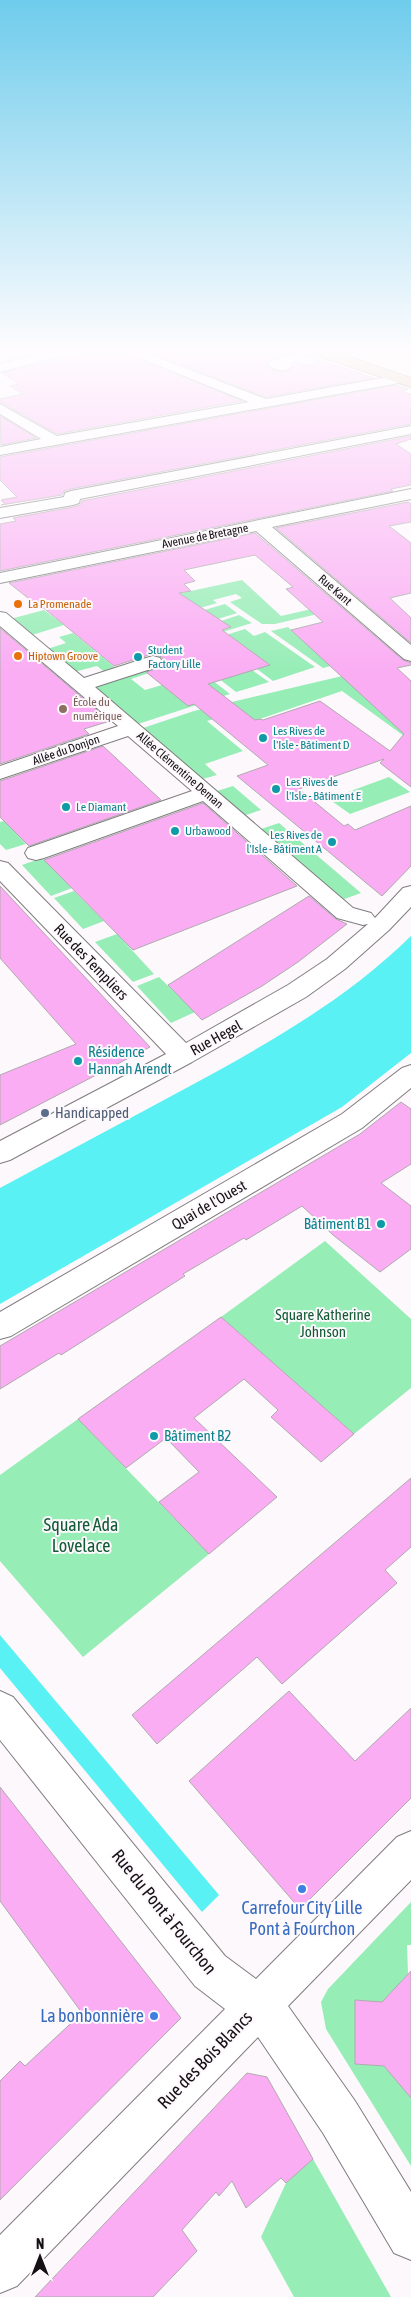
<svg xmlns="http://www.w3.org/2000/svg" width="411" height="2297" font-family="'Asap Condensed',sans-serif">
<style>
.commercial{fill:#feebe2}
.green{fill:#97edb6}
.water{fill:#59f1f3}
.building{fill:#faadf3;stroke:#afaaae;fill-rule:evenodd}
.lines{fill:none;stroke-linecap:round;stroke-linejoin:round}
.minor-casing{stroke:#807c7f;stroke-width:2}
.major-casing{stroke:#7d5a2c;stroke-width:2}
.minor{fill:#fff;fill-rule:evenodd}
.major{fill:#d3b489;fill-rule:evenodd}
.food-dot{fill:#e8710a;stroke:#fdf8fc;stroke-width:2}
.culture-dot{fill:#0f9aa8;stroke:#fdf8fc;stroke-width:2}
.education-dot{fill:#8d6e63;stroke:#fdf8fc;stroke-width:2}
.service-dot{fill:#5c6f8a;stroke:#fdf8fc;stroke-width:2}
.shop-dot{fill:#3f7fe0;stroke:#fdf8fc;stroke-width:2}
.labels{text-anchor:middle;stroke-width:4;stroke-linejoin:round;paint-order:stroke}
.far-street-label{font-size:12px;fill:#131113;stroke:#fdf8fc}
.far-food-label{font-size:12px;fill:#c56008;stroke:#fdf8fc;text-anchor:start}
.far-culture-label{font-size:12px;fill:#0d838f;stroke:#fdf8fc;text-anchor:start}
.far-education-label{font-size:12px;fill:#785e54;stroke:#fdf8fc;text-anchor:start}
.street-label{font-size:15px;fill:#131113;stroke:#fdf8fc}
.culture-label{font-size:15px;fill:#0d838f;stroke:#fdf8fc;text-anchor:start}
.service-label{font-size:15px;fill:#4e5e75;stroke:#fdf8fc;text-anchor:start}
.park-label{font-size:15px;fill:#105a34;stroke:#fdf8fc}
.near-park-label{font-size:18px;fill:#105a34;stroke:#fdf8fc}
.near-shop-label{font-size:18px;fill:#366cbe;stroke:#fdf8fc}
.near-street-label{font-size:18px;fill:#131113;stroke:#fdf8fc}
</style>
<rect width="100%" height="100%" fill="#fdf8fc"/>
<polygon class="commercial" points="340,351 411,351 411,374 400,371"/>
<g class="green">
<polygon points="242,580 281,616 316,608 322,613 275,624 262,624 230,602 242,598 236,594 213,600 217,603 129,629 149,600"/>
<polygon points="225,604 237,613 218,619 136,630"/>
<polygon points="44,610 64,625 29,636 10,619"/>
<polygon points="239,615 252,623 171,648 169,646 230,628 221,621"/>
<polygon points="288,627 331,666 323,668 271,631"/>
<polygon points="245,629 254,636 265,632 315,667 273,681 257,669 269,664 230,636 175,651"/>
<polygon points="73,633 119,671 107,674 97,666 74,672 47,649 66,643 59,637"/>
<polygon points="157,665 161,669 131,679 145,690 162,685 188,706 221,694 196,675 203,673 230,694 135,725 90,687"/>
<polygon points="252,670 269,682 236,692 209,671"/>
<polygon points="355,673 411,741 342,691 248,723 232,714 207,721 243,751 205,764 217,775 199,780 140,729 194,711"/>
<polygon points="389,777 410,792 350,814 329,799"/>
<polygon points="233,786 261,810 243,816 214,792"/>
<polygon points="4,821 26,844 6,850 0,844 0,822"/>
<polygon points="279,823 361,893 339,901 258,830"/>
<polygon points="42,858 72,888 51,896 22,865"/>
<polygon points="74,891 104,921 83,929 54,898"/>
<polygon points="117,934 154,974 133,982 95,942"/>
<polygon points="159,977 195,1012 171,1023 137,986"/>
<polygon points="325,1241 411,1319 411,1388 354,1434 221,1317"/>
<polygon points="78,1419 209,1554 83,1657 0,1561 0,1475"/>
<polygon points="411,1902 411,1945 407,1945 408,1974 382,2002 355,2000 355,2064 384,2066 411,2098 411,2166 326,2029 321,2002 328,1989"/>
<polygon points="313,2159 391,2297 294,2297 261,2237 286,2183"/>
</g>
<g class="water">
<path d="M411,936V1053L342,1107L0,1304V1188C63,1154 127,1120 190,1086C269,1043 347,999 411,936Z"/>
<polygon points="0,1635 219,1895 202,1912 0,1668"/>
</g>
<g class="building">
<polygon points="92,351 120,351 242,401 57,434 0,402 0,399 23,394 10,386 19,384 2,373"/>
<polygon points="147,351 295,351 269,359 266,364 273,370 284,372 291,369 296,363 310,367 317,363 317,359 374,378 266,397"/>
<polygon points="396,385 408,389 402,392 411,394 411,424 71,489 64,491 62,495 1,505 5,504 1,500 17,497 0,480 0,457"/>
<polygon points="0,416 36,438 1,445"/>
<polygon points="411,436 411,439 396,444 411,454 411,485 391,489 393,491 0,571 0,524 16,521 13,518 73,507 80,505 82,501"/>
<polygon points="408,502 411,504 411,522 389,526 411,543 411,593 390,598 411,618 411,643 276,528"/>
<path d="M255,533L403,660L411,663V665L397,668L411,681V787L380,763L384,759L299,789L344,826L348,824L355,830L411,806V866L382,896L237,776L268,765L194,704L188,706L146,672L162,667L164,663L162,657L152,654L114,666L40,605L38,606L9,583ZM255,555L293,587L286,589L323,622L291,630L404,734L390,751L320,701L263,720L260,719L255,720L208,684L270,665L222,630L231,627L179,593L191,591L184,584L195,581L184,570Z"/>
<polygon points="0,628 110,721 84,729 89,734 0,764"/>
<polygon points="103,746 161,800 29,846 0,817 0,781"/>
<polygon points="203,803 297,886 133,950 44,860"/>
<polygon points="0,886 150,1047 0,1125 0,1075 76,1044 0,958"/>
<polygon points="309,896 336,919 347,924 298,962 262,986 202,1020 168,985"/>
<polygon points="401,1102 411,1109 411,1164 381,1183 411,1206 411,1249 380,1272 333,1235 302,1206 246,1240 244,1238 183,1274 185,1276 61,1355 59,1353 0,1389 0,1346 360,1134"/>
<polygon points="221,1317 354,1434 321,1462 271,1417 278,1410 244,1379 194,1418 277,1497 209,1554 159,1502 199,1472 166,1438 126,1468 78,1419"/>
<polygon points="411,1478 411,1547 385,1570 397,1583 282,1684 257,1657 157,1744 132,1715"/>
<polygon points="289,1691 355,1761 411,1708 411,1798 300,1909 189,1781"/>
<polygon points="0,1787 181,2018 0,2200 0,2081 20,2061 25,2066 82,2013 0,1901"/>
<polygon points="411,1971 411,2098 384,2066 355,2064 355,2000 382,2002"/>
<polygon points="247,2073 267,2077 313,2159 286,2183 281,2178 246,2208 232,2181 219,2196 216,2192 182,2230 197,2251 153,2297 35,2297"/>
</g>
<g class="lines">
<g class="minor-casing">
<g id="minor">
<polygon points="46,351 69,351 68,354 0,372 0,364"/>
<polygon points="122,351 141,351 266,399 399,375 406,379 399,383 0,455 0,447 41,439 0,414 0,404 57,436 249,402"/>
<path d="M296,353L314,358L316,361L309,365L296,361L291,363L293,365C286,373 275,372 268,364L270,361Z"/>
<polygon points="411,426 411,434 80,499 79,503 73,505 0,518 0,508 64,497 65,493 71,491"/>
<polygon points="411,489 411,499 272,527 411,645 411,661 404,659 256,531 0,583 0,573"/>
<polygon points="0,612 6,613 84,678 146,658 153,656 160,658 162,662 160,666 95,687 353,908 371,913 375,918 403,888 411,886 411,907 389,930 345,969 306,997 192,1062 10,1160 0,1163 0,1141 166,1054 0,881 0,861 8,863 186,1043 288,985 327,959 368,924 363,925 337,918 203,801 44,858 36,860 28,858 25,853 28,848 192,791 128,736 0,779 0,766 118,726 0,626"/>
<polygon points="411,1065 411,1088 362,1128 11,1336 0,1339 0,1312 342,1114 402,1068"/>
<polygon points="0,1691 13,1697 225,1956 256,1979 397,1837 411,1831 411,1880 288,2006 355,2101 411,2192 411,2260 394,2253 323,2133 258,2037 17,2286 0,2293 0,2235 225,2009 195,1986 0,1740"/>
</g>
</g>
<g class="major-casing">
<polygon id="major" points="312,351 332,351 411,378 411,387 313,354"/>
</g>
<use href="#minor" class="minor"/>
<use href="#major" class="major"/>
</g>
<linearGradient id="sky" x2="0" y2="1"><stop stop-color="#6fccec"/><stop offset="0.52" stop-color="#fefcfe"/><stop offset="1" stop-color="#fefcfe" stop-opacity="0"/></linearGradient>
<rect width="411" height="673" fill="url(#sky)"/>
<g class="food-dot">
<circle cx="18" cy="604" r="5"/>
<circle cx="18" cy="656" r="5"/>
</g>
<g class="culture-dot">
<circle cx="138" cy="657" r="5"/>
<circle cx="263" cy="738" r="5"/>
<circle cx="276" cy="789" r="5"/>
<circle cx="66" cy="807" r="5"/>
<circle cx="175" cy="831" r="5"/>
<circle cx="332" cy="842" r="5"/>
<circle cx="78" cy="1061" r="5"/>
<circle cx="381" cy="1224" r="5"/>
<circle cx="154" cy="1436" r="5"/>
</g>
<circle class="education-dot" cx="63" cy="709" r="5"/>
<circle class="service-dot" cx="45" cy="1113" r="5"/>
<g class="shop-dot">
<circle cx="302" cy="1889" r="5"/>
<circle cx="154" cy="2016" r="5"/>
</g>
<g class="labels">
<g class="far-street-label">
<text transform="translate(205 536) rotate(-11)" y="4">Avenue de Bretagne</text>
<text transform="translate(335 590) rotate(41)" y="4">Rue Kant</text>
<text transform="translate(66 750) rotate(-19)" y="4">Allée du Donjon</text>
<text transform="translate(180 770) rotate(41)" y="4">Allée Clémentine Deman</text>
</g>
<g class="far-food-label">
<text x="28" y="608">La Promenade</text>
<text x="28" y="660">Hiptown Groove</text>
</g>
<g class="far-culture-label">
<text x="148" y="654">Student<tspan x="148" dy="14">Factory Lille</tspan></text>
<text x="273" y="735">Les Rives de<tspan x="273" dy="14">l'Isle - Bâtiment D</tspan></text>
<text x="286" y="786">Les Rives de<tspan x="286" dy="14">l'Isle - Bâtiment E</tspan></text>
<text x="76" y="811">Le Diamant</text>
<text x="185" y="835">Urbawood</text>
<text x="322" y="839" text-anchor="end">Les Rives de<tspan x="322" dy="14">l'Isle - Bâtiment A</tspan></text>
</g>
<g class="far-education-label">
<text x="73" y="706">École du<tspan x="73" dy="14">numérique</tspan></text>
</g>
<g class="street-label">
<text transform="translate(91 962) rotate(46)" y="5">Rue des Templiers</text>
<text transform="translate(216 1038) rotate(-29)" y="5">Rue Hegel</text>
<text transform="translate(209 1205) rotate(-30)" y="5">Quai de l'Ouest</text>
</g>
<g class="culture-label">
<text x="88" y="1057">Résidence<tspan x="88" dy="17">Hannah Arendt</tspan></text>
<text x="371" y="1229" text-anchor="end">Bâtiment B1</text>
<text x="164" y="1441">Bâtiment B2</text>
</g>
<g class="service-label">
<text x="55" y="1118">Handicapped</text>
</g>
<g class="park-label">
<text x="323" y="1320">Square Katherine<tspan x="323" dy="17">Johnson</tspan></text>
</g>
<g class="near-park-label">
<text x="81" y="1531">Square Ada<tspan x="81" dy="21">Lovelace</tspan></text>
</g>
<g class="near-shop-label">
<text x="302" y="1914">Carrefour City Lille<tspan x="302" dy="21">Pont à Fourchon</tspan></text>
<text x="144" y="2022" text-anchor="end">La bonbonnière</text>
</g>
<g class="near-street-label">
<text transform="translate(164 1912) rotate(51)" y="6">Rue du Pont à Fourchon</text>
<text transform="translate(205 2060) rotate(-46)" y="6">Rue des Bois Blancs</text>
</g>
</g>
<g transform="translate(40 2257)" stroke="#fdf8fc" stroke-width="4" paint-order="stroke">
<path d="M0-4L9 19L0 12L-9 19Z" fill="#131113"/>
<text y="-8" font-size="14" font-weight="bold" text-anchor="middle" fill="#131113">N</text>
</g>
</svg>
